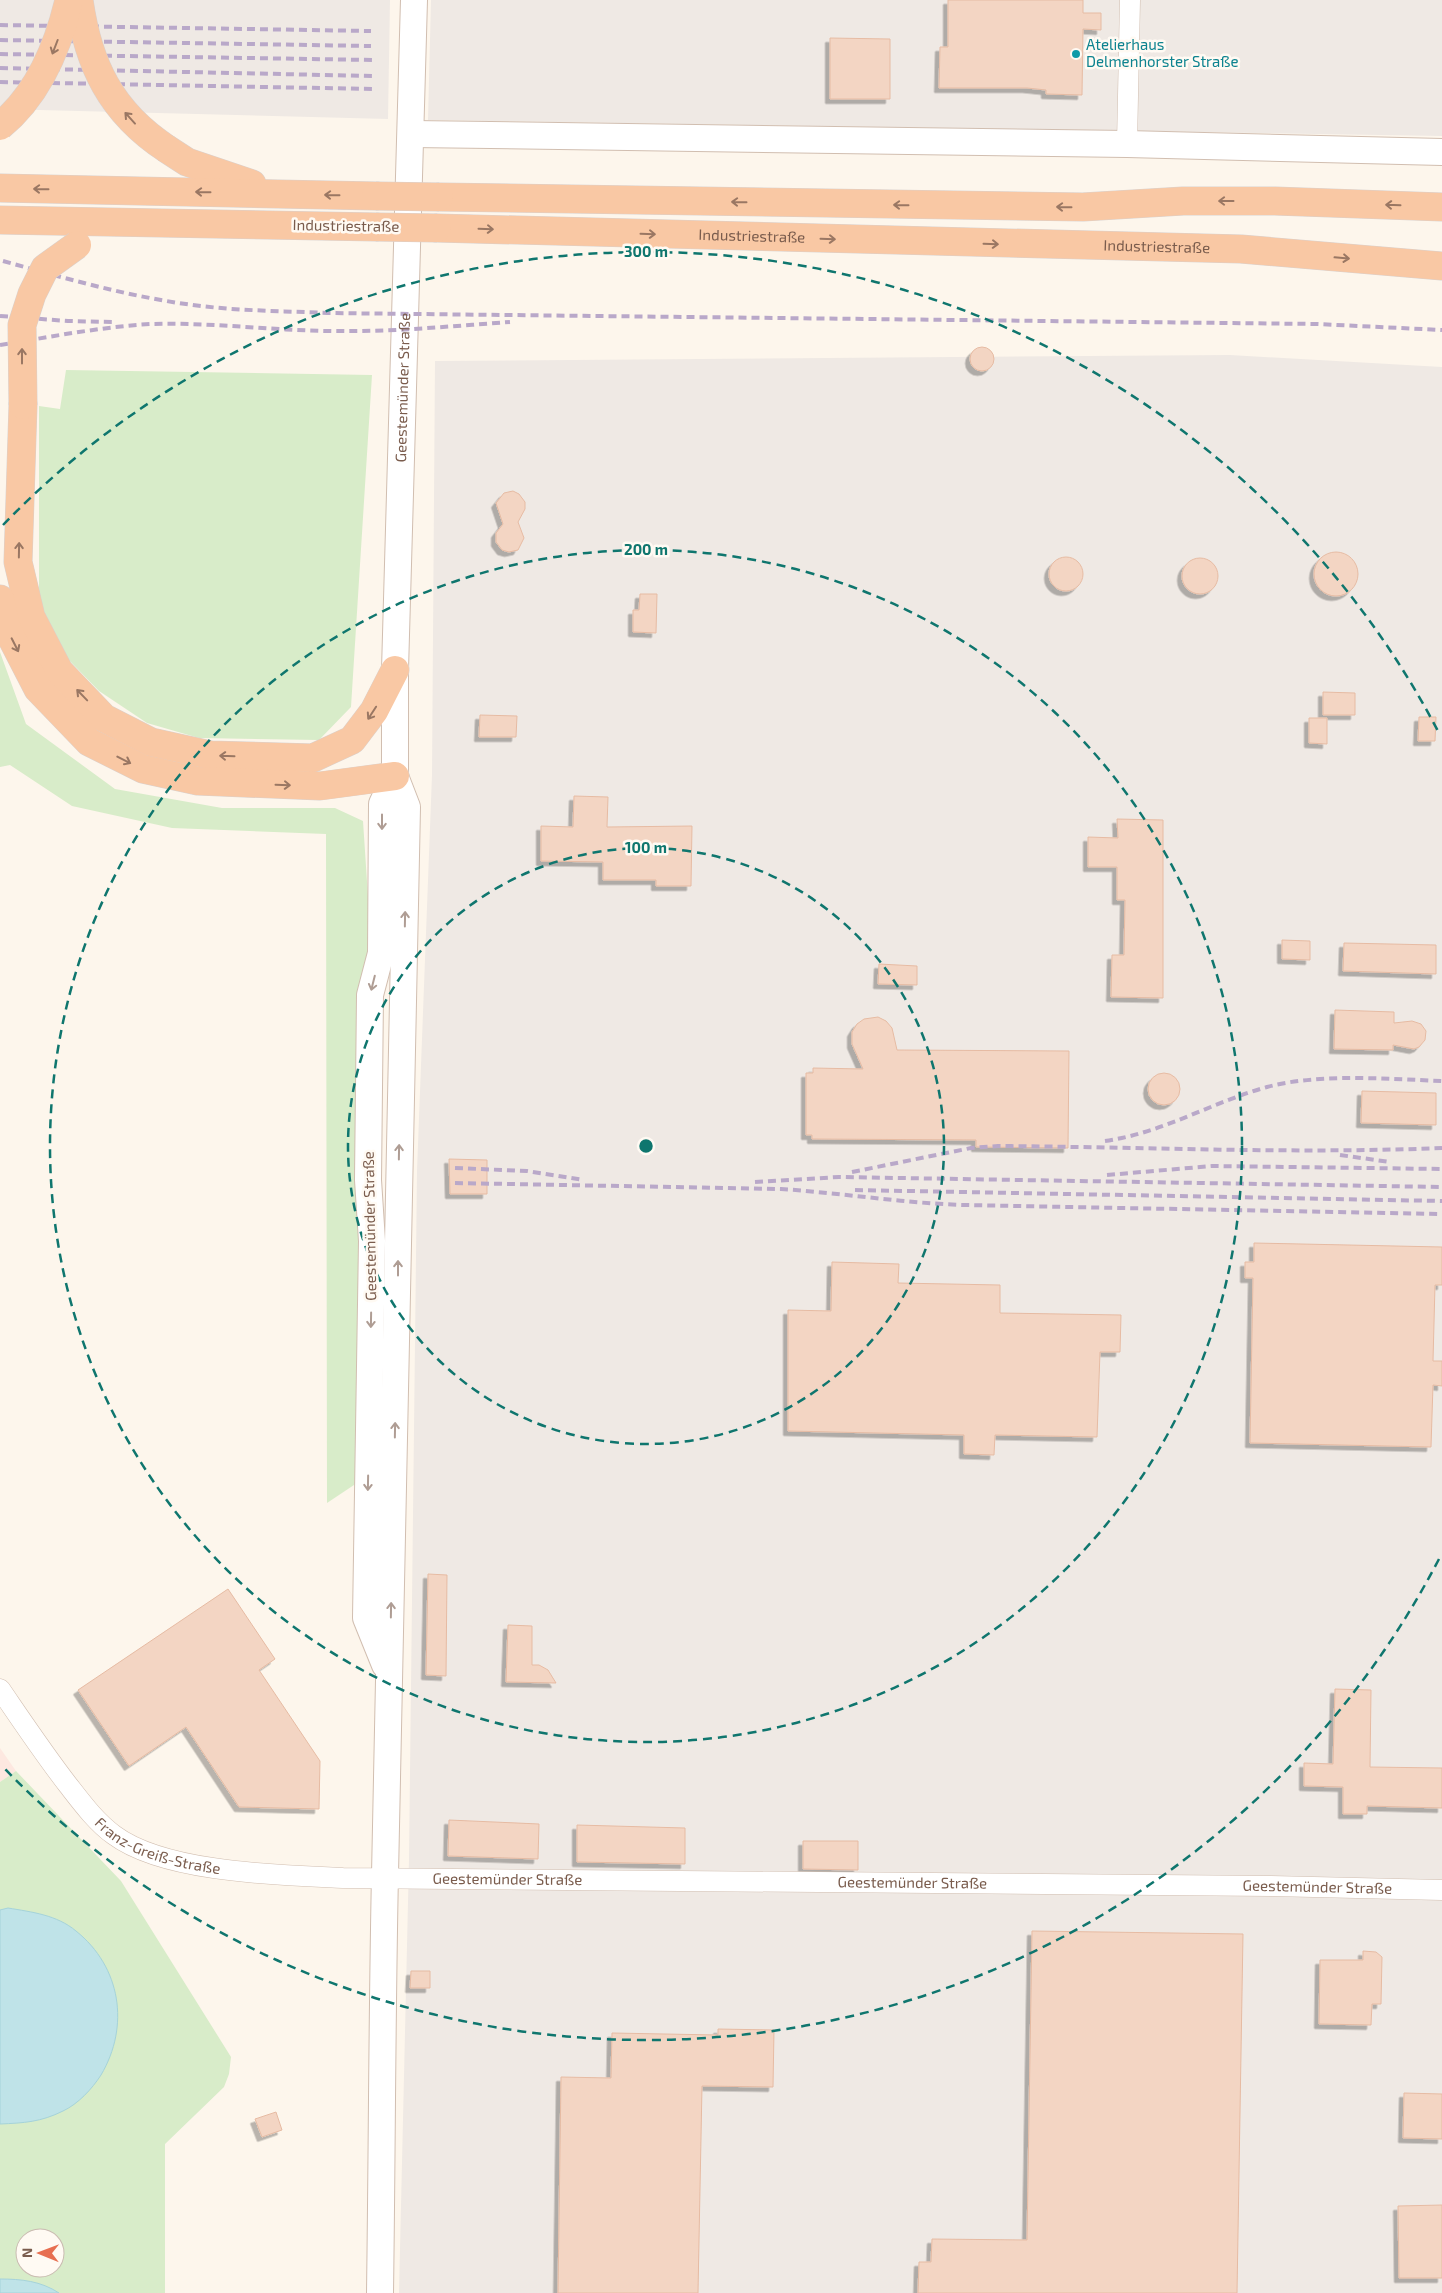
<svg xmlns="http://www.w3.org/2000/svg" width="1442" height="2293" font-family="'Exo 2',sans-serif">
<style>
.commercial{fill:#fde8e0}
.industrial{fill:#efe9e4}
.green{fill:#d8ecc9;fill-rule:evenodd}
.water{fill:#bfe3e8;stroke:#a5d3da}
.building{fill:#f3d5c3;stroke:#e6bba3;filter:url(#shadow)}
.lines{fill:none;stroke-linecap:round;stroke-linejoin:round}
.minor-casing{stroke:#d1beb0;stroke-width:21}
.tertiary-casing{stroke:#d1beb0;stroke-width:28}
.trunk-casing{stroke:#dad1cd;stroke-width:29}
.minor{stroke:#fff;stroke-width:20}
.tertiary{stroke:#fff;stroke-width:26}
.trunk{stroke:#f9c8a4;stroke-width:28}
.rail{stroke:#b9a8c9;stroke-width:4;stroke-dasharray:8 5;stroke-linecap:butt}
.trunk-bridge-casing{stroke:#dad1cd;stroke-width:29;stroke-linecap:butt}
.trunk-bridge{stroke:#f9c8a4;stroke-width:28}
.oneway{stroke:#9a7763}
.oneway2{stroke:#af9d94}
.ring{fill:none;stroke:#0f766e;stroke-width:2.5;stroke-dasharray:9 6}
.culture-dot{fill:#0f9aa8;stroke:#fffaf3;stroke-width:2}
.labels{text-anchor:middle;stroke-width:5;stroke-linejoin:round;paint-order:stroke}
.culture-label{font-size:15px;fill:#0d838f;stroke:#fffaf3;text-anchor:start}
.street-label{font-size:15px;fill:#7a5c4d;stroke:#fffaf3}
.centre{fill:#0f766e;stroke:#fffaf3;stroke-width:2.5}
.ring-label{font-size:15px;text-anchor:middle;font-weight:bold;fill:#0f766e;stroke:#fffaf3;stroke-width:5;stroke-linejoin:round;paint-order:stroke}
</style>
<defs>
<filter id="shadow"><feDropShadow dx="-4.5" dy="4.5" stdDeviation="0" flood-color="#0004"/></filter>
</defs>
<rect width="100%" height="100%" fill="#fdf6ec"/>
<polygon class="commercial" points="0,1748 16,1771 0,1782"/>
<g class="industrial">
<polygon points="0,0 390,0 388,119 0,109"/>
<polygon points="431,0 1442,0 1442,136 428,120"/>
<polygon points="1230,355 1442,367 1442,2293 399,2293 409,1859 417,1171 432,775 435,361"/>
</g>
<g class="green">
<polygon points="66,370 372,375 351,707 319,740 199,738 147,723 99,691 64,655 39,604 39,406 60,409"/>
<polygon points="0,652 26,724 115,789 222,808 335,808 363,821 371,942 357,1483 327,1503 326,834 172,828 72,806 10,765 0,767"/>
<path d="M16,1771L121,1881L231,2057L229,2074L224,2087L165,2144V2293H0V1782ZM25,2238H55V2268H25Z"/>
</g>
<g class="water">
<path d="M8,1908C32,1912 57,1915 76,1931C121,1967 130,2026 101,2075C92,2089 78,2104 63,2111C41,2122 24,2123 0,2124V1910Z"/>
<path d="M0,2279C21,2279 41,2281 59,2293H0Z"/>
</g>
<g class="building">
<polygon points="948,0 1083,0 1083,13 1101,13 1101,30 1083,29 1082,95 1046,94 1046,90 1027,88 939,88 940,47 948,47"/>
<polygon points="830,38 890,39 890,99 830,99"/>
<circle cx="982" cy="359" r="12"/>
<polygon points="513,491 519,494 525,502 525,509 518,522 524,538 518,550 509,552 502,550 496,542 496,533 503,524 496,503 504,493"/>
<circle cx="1336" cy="574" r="22"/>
<circle cx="1066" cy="574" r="17"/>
<circle cx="1200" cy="576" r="18"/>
<polygon points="640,594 657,594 656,633 633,632 633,610 639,610"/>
<polygon points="1323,692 1355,693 1355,715 1323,715"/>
<polygon points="480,715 517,716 516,737 479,737"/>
<polygon points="1419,717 1436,717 1435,741 1418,741"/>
<polygon points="1309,718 1327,718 1327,744 1309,743"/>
<polygon points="574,796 608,797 607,827 692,826 691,886 656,886 656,880 603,880 603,862 541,861 541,826 573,827"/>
<polygon points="1117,819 1163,820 1163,998 1111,997 1112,955 1124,955 1125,900 1117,900 1117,867 1088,867 1088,837 1118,838"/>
<polygon points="1282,940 1310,941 1310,960 1282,959"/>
<polygon points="1344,943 1436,945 1436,974 1343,971"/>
<polygon points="879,964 917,966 917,985 878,984"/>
<polygon points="1335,1010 1394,1012 1394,1023 1412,1021 1421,1024 1426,1031 1425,1040 1419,1047 1414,1049 1393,1045 1393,1050 1334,1049"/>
<polygon points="878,1017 886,1021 892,1028 897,1050 1069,1051 1068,1148 976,1147 976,1140 812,1139 812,1135 806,1135 806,1073 813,1073 813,1068 863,1069 852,1044 852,1032 857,1024 864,1019"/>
<circle cx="1164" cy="1089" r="16"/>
<polygon points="1362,1091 1436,1093 1436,1125 1361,1123"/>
<polygon points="449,1159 487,1160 487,1194 450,1194"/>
<polygon points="1254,1243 1442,1247 1442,1285 1435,1285 1433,1361 1442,1361 1442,1386 1433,1385 1431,1447 1250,1443 1253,1278 1245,1278 1245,1262 1254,1262"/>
<polygon points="832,1262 899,1264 898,1283 1000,1285 1000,1313 1121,1315 1120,1352 1100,1352 1097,1437 995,1435 994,1455 964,1454 964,1435 788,1431 788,1310 831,1311"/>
<polygon points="428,1574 447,1575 446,1676 426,1675"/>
<polygon points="228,1589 275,1659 259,1670 320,1761 319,1809 239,1807 186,1727 129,1766 78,1690"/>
<polygon points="508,1625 532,1626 532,1665 539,1665 548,1670 556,1683 506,1682"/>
<polygon points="1335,1689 1371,1690 1370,1767 1442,1768 1442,1808 1367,1806 1367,1814 1343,1814 1343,1787 1304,1786 1304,1763 1333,1764"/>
<polygon points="449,1820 539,1824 538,1859 448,1856"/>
<polygon points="577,1825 685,1828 685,1864 577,1862"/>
<polygon points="803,1841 858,1841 858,1870 803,1869"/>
<polygon points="1032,1931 1243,1934 1237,2293 918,2293 919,2262 931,2262 932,2239 1027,2240"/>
<polygon points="1363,1951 1376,1952 1382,1957 1381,2004 1372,2004 1371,2025 1319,2024 1320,1960 1363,1960"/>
<polygon points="411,1971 430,1971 430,1988 410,1988"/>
<polygon points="718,2029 774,2030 773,2087 702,2086 698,2293 558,2293 561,2077 611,2078 612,2033 718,2035"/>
<polygon points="1404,2093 1442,2094 1442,2139 1403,2138"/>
<polygon points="276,2112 282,2130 262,2137 255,2119"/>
<polygon points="1442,2205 1442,2278 1399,2278 1398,2206"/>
</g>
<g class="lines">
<g class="minor-casing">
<g id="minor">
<polyline points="1127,144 1130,0"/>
<path id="s1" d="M0,1689C22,1721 44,1754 68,1785C82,1803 96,1822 114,1835C165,1873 280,1875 343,1878L1271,1886L1442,1890"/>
</g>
</g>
<g class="tertiary-casing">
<g id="tertiary">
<polyline points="412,134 1127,144 1442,152"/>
<polyline points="385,1665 366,1618 372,1241 368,1180 370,995 381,953 382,804 395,776"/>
<path id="s2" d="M380,2293C382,2154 382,2014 385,1875C391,1519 401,1163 407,807L395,776V670L414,0"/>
</g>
</g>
<g class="trunk-casing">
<g id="trunk">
<polyline points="167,149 187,162 252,184"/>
<polyline points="0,188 376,196"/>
<polyline points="439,197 1083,207 1183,201 1275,201 1442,207"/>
<polyline points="0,220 376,227"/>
<path id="s3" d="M437,228L1241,249L1442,266"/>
<polyline points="23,405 18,562 31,617 59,671 104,718 151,742 210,755 313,758 352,740 374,711 395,670"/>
<polyline points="0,599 6,627 38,689 89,742 143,769 198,781 320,786 395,776"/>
</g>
</g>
<use href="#minor" class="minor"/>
<use href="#tertiary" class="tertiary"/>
<use href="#trunk" class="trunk"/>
<g class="rail">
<polyline points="0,25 371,31"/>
<polyline points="0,40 371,46"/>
<polyline points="0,54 372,60"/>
<polyline points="0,68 372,76"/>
<polyline points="0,82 372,89"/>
<path d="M3,261C68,279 133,298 201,306C242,311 285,311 327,313L1317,324L1442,330"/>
<polyline points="0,316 68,321 115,322"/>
<path d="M0,345C50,337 100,327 150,324C213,322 274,331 336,331C394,332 452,326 510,322"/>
<path d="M1105,1141C1163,1133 1212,1102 1267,1087C1319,1073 1388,1079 1442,1081"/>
<polyline points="1340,1155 1390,1162"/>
<polyline points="455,1168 527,1171 584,1180"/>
<path d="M852,1172L971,1148L998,1146C1146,1147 1294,1154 1442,1148"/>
<polyline points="1107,1175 1212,1166 1442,1169"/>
<polyline points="755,1182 839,1177 1442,1187"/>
<path d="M455,1183L781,1189C842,1193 902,1203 963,1205L1442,1214"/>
<polyline points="855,1190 1442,1201"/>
</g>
<g class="trunk-bridge-casing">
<g id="trunk-bridge">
<path d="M79,0C88,65 111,112 167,149"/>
<path d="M0,126C38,95 58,47 69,0"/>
<polyline points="376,196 439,197"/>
<polyline points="376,227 437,228"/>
<polyline points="23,405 22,325 32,294 45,268 77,245"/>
</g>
</g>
<use href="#trunk-bridge" class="trunk-bridge"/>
</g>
<defs><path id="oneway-shaft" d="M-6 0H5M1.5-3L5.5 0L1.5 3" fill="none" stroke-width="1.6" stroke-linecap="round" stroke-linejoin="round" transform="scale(1.25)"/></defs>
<g class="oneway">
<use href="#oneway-shaft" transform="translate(55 47) rotate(111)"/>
<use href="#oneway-shaft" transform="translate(130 118) rotate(-132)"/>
<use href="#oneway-shaft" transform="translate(41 189) rotate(-179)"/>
<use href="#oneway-shaft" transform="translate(203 192) rotate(-179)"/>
<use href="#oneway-shaft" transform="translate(332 195) rotate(-179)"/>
<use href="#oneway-shaft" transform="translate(1226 201) rotate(-180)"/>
<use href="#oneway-shaft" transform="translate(739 202) rotate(-179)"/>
<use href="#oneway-shaft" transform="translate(901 205) rotate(-179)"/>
<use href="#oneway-shaft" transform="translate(1393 205) rotate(-178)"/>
<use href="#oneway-shaft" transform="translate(1064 207) rotate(-179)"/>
<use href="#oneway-shaft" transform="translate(486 229) rotate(2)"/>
<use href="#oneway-shaft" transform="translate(648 234) rotate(2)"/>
<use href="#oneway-shaft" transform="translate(828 239) rotate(2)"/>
<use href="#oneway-shaft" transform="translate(991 244) rotate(2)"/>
<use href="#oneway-shaft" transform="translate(1342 258) rotate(5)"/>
<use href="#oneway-shaft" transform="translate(22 356) rotate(-90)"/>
<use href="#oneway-shaft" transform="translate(19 550) rotate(-89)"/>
<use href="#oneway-shaft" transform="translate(15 645) rotate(63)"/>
<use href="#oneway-shaft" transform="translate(82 695) rotate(-134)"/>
<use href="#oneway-shaft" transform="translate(372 713) rotate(123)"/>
<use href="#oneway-shaft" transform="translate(227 756) rotate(-178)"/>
<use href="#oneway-shaft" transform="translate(124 760) rotate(27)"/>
<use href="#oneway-shaft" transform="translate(283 785) rotate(2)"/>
</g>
<g class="oneway2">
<use href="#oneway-shaft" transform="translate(382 822) rotate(90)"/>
<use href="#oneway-shaft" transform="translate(405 919) rotate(-89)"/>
<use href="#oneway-shaft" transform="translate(373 983) rotate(104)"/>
<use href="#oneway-shaft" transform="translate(399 1152) rotate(-89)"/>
<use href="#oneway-shaft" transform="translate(398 1268) rotate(-90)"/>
<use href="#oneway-shaft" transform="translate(371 1320) rotate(91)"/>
<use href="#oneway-shaft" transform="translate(395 1430) rotate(-89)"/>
<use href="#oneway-shaft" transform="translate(368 1483) rotate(91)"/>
<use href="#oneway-shaft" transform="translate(391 1610) rotate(-89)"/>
</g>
<g class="ring">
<circle cx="646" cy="1146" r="298"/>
<circle cx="646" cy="1146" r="596"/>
<path d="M1439 1559A894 894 0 0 1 3 1767M3 525A894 894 0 0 1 1439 733"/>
</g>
<circle class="culture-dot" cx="1076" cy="54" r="5"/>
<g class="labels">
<g class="culture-label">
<text x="1086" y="50">Atelierhaus<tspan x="1086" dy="17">Delmenhorster Straße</tspan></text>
</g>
<g class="street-label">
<text transform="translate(346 226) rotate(1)" y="5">Industriestraße</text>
<text dy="5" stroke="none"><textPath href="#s3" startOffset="315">Industriestraße</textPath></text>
<text dy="5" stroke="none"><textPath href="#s3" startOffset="720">Industriestraße</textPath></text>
<text dy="5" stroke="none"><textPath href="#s2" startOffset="1908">Geestemünder Straße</textPath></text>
<text transform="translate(370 1226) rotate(-91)" y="5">Geestemünder Straße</text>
<text dy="5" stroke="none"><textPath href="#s1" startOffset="231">Franz-Greiß-Straße</textPath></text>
<text dy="5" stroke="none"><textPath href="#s1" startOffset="586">Geestemünder Straße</textPath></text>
<text dy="5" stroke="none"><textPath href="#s1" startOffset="991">Geestemünder Straße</textPath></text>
<text dy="5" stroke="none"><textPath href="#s1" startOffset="1396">Geestemünder Straße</textPath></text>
</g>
</g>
<circle cx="646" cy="1146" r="8" class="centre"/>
<g class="ring-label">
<text x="646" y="257">300 m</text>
<text x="646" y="555">200 m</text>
<text x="646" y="853">100 m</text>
</g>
<g transform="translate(40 2253) rotate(271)"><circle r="24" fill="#fffaf3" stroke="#cabbb1"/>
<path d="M0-4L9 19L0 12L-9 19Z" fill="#e76f51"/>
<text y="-8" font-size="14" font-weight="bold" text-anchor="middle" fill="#7a5c4d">N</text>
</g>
</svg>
